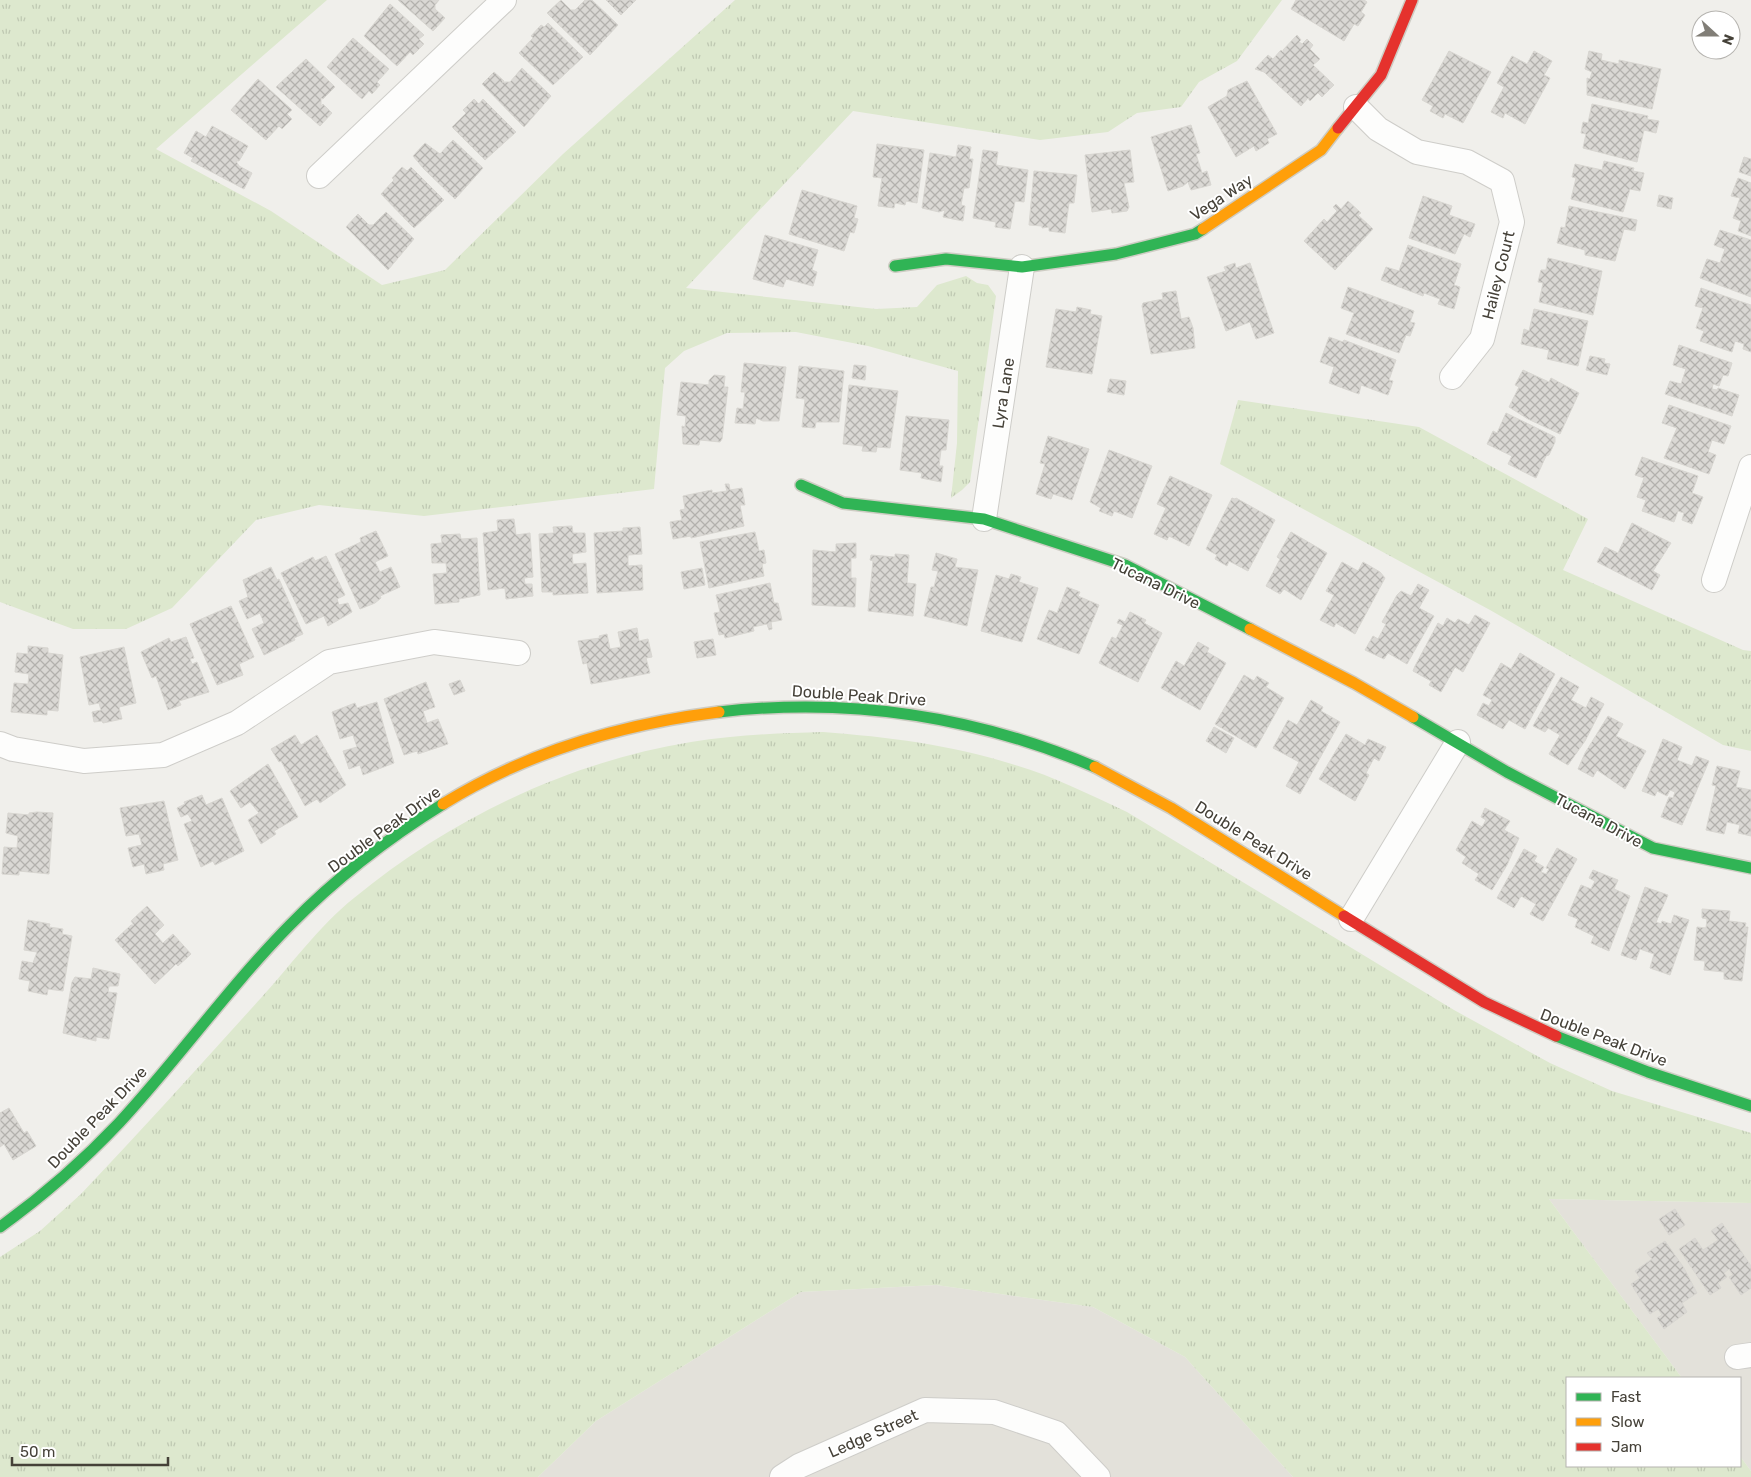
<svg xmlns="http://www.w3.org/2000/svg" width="1751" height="1477" font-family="Rubik,sans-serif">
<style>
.residential{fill:#e3e1da}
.grass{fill:url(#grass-tufts)}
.building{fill:url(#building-cross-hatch);stroke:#d8d6d1}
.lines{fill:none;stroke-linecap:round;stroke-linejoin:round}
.street-casing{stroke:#cecdc9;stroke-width:26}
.fast-casing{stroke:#ceccc3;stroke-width:14}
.slow-casing{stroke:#ceccc3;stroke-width:14}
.jam-casing{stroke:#ceccc3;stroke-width:14}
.street{stroke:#fdfdfc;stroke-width:24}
.fast{stroke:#30b455;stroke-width:11}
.slow{stroke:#ff9f0a;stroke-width:11}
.jam{stroke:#e5322d;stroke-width:11}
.labels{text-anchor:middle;stroke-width:4;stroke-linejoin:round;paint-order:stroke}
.street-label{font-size:16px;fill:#454138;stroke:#fff}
</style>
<defs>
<pattern id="grass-tufts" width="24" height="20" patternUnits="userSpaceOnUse" patternTransform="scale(1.25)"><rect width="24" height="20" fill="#dde8ce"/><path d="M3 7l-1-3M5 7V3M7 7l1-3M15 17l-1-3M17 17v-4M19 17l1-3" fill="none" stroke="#bfc8b2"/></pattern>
<pattern id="building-cross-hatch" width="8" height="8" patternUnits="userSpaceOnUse" patternTransform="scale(1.25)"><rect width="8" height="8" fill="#dad8d4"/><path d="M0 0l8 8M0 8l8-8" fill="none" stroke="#b3b1ad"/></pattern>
</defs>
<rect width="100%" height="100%" fill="#f0efeb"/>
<g class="residential">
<polygon points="1549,1199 1751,1203 1751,1471 1740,1456 1740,1378 1682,1378"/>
<polygon points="936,1285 1093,1307 1185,1357 1293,1477 538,1477 596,1421 801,1292"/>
</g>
<g class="grass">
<polygon points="0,0 327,0 156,149 271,211 382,285 445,270 563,154 735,0 1282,0 1237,61 1199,82 1181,107 1137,113 1108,132 1040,140 853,111 686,288 876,309 917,307 937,285 966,276 977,283 988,285 996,296 970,482 962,490 951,498 957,443 958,371 868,346 796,332 727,333 684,351 665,368 654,489 424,516 319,505 256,520 172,608 126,629 73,629 0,602"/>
<polygon points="1238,400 1419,427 1588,519 1563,570 1743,650 1751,651 1751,751 1723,745 1490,610 1220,464"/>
<path d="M823,732C889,737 952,745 1015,765C1053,776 1090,795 1127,812L1454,1010L1550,1063L1612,1091L1751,1133V1203L1549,1199L1682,1378H1567V1466H1740V1456L1751,1471V1477H1293L1185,1357L1093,1307L936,1285L801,1292L596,1421L538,1477H0V1257L40,1231L81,1194C142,1130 201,1064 261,998C291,965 319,926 354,898C450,819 568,762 691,742C735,735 779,733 823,732Z"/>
</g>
<g class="building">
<polygon points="398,0 439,0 435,5 435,9 445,18 433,31"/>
<polygon points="561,0 571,10 575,10 585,0 592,0 618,25 590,55 547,13"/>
<polygon points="606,0 636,0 621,15"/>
<polygon points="1296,0 1364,0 1367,2 1361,12 1365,15 1358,26 1354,24 1344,41 1291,9"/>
<polygon points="390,4 424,35 419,39 424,44 413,55 410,52 397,66 364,36"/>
<polygon points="548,23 583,57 553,85 519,53 533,38 531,36 541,25 544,27"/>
<polygon points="1297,35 1301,40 1299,42 1302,44 1307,39 1313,45 1310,49 1320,59 1313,65 1334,85 1322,97 1318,93 1310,101 1308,98 1301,106 1264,72 1255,69 1268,55 1273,59 1281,50 1283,52 1283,50"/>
<polygon points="353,38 389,69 377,82 380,85 372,94 369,91 362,99 327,67"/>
<polygon points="1449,51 1491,72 1463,123 1445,114 1443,118 1430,111 1433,106 1422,100"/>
<polygon points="1534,51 1552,61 1544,75 1550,78 1525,124 1505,113 1503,118 1491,112 1504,87 1497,83 1512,56 1527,64"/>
<polygon points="1589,51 1602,54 1601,60 1619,64 1619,60 1661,69 1652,109 1587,95 1587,78 1590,79 1592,72 1585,69"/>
<polygon points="306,59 335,87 323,99 321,98 321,106 323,104 332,113 320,126 276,87"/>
<polygon points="522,68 551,96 524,127 482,84 494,72 504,81 502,82 510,82"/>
<polygon points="258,79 292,110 287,114 292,119 282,129 279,126 266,140 231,110"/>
<polygon points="1247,81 1277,134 1267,139 1269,143 1256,151 1254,146 1236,157 1208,107 1227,96 1228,90"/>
<polygon points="474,99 479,104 483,99 516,132 485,160 452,127 466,113 463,110"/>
<polygon points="1592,104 1648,116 1647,119 1659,121 1656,133 1644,130 1637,162 1583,148 1586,134 1581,133 1583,122 1588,123"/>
<polygon points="1191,125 1200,153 1196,154 1202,173 1207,171 1211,185 1191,190 1188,182 1183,186 1168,191 1151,137"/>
<polygon points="212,126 248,146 239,161 236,161 239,166 252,173 244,189 191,161 193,158 184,153 196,131 206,137"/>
<polygon points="453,140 483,168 455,199 424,169 413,156 425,143 440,154"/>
<polygon points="877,144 924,150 917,203 906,201 905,205 895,203 894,208 878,206 882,178 873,177"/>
<polygon points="958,145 971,147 969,159 973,159 969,188 964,188 961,205 965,206 963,221 943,217 945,210 939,212 922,208 930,153 956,157"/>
<polygon points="983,150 998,152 996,165 1028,170 1024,202 1015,201 1010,229 995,227 996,222 973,218"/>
<polygon points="1130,150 1134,182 1124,183 1129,207 1127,211 1112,213 1111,209 1092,212 1085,155"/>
<polygon points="1744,157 1751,159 1751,176 1739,172"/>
<polygon points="1604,161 1634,168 1633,171 1644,173 1640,191 1630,189 1623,212 1571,199 1576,178 1572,177 1575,164 1602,170"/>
<polygon points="402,167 407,171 411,167 444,200 414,228 381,194 394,180 392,178"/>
<polygon points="1034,171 1077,175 1074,203 1069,203 1065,233 1049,231 1049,227 1042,228 1042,226 1029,225"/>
<polygon points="1738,178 1751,183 1751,236 1738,231 1741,221 1733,218 1740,198 1731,196"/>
<polygon points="802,190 857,206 854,218 858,219 854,233 850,232 844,251 789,234"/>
<polygon points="1659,195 1673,198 1671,209 1657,206"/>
<polygon points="1423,196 1452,206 1449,215 1475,224 1470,237 1464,234 1455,254 1409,238"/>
<polygon points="1348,201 1361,213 1358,215 1373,229 1335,270 1304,241 1324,219 1327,222 1337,211 1333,207 1336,204 1341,209"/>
<polygon points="1569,206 1637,220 1635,231 1624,229 1615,261 1585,255 1585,250 1557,243 1561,227 1565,228"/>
<polygon points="386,212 414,239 388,270 346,227 358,214 369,225 373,225"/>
<polygon points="1720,230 1751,240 1751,297 1700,278 1707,259 1720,263 1725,249 1714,245"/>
<polygon points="765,235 818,250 812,270 817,272 813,286 786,279 783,287 753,279"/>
<polygon points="1408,245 1461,264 1454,285 1460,287 1454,309 1438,304 1440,299 1424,293 1423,296 1381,280 1386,267 1399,271"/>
<polygon points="1548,258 1602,271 1593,315 1539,302 1543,283 1538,282 1541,270 1546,270"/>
<polygon points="1235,263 1236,268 1250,263 1274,333 1256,339 1250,322 1226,331 1207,277 1226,271 1224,267"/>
<polygon points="1348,287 1414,311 1410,322 1415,323 1410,336 1406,335 1399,353 1346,334 1354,313 1341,308"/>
<polygon points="1701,288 1751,305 1751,352 1743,349 1744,344 1735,341 1732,352 1700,341 1704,331 1696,328 1703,308 1695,306"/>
<polygon points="1176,291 1181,319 1189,317 1193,328 1195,348 1151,354 1142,306 1143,303 1163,299 1162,293"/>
<polygon points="1077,307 1091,310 1090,314 1102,316 1092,374 1046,367 1056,309 1076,312"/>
<polygon points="1534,309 1588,321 1578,366 1547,359 1549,350 1521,344 1524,329 1529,331"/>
<polygon points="1329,337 1343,342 1344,340 1396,360 1389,380 1393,381 1388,395 1361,385 1359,394 1329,383 1334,367 1320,362"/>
<polygon points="1679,345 1732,363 1728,376 1723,375 1719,386 1713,384 1712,389 1717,390 1718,388 1739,395 1732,416 1665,394 1670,381 1681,384 1686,369 1673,365"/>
<polygon points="1590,356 1605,359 1604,363 1610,364 1607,375 1586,370"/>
<polygon points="744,363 786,367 779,421 763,421 756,418 755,424 735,423 737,408 743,409 745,392 741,392"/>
<polygon points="854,365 866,366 865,380 852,378"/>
<polygon points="799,366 844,371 839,422 816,422 815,428 802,427 805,399 796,398"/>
<polygon points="1523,370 1549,382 1551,378 1579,393 1560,434 1528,419 1509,407 1519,387 1515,385"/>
<polygon points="714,375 725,376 724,387 728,387 722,439 720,442 700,440 699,445 683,444 682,426 685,427 686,416 677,415 681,382 709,385 709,380"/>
<polygon points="1110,379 1126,381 1124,395 1107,392"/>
<polygon points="849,385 898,391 890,448 877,447 876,452 862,451 863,446 843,444"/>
<polygon points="1669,405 1731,426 1724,444 1712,440 1708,452 1716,455 1709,474 1664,458 1677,428 1662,423"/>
<polygon points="1506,413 1555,437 1555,442 1549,455 1546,456 1536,478 1508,464 1512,456 1487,444 1493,431 1497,433"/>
<polygon points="906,416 949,420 946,450 941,450 939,466 943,466 941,482 921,478 922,473 900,470"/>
<polygon points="1048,436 1089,449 1072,500 1053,494 1051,499 1036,494 1045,464 1040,463"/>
<polygon points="1109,450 1152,466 1132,518 1114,511 1112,516 1099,511 1101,508 1090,502"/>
<polygon points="1642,457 1698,476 1692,493 1703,497 1692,524 1682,520 1684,513 1678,511 1674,522 1642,511 1646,500 1637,497 1644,478 1635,475"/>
<polygon points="1170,476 1212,495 1189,546 1169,536 1167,540 1154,534 1166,508 1157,504"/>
<polygon points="725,484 729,484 730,490 742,488 745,505 740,505 744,526 691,538 691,536 673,539 670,522 682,520 680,510 685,509 683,496 712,490 712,493 727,491"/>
<polygon points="1232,498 1235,499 1236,498 1275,520 1248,571 1229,561 1227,566 1215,559 1217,555 1206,549"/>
<polygon points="514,519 516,535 530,533 533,577 524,578 525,584 532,584 533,596 506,599 505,588 488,590 483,533 498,531 497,520"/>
<polygon points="1632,523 1671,543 1653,571 1660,575 1652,590 1597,562 1605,547 1618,553"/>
<polygon points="572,526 573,533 585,533 586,552 572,554 573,564 586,563 588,593 553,595 553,592 542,592 539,534 554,533 553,527"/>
<polygon points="640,527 642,554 628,555 628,566 642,565 643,590 597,593 594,533 623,531 623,528"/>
<polygon points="376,531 388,556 375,562 380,572 391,567 400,587 380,596 381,598 375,603 360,609 335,554 361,542 360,538"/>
<polygon points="755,532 759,551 764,550 766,563 762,564 764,576 709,588 700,542"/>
<polygon points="1291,532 1327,553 1301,600 1284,589 1280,594 1266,586 1280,559 1277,557"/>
<polygon points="460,534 461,539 477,538 480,595 459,599 459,602 435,604 433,574 447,573 446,563 432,563 431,544 442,543 441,535"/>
<polygon points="856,543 856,558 851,558 851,578 856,578 855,607 812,605 813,550 836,552 836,544"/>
<polygon points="936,553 957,559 955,567 978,570 967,626 924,616 931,587 934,587 938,571 932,570"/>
<polygon points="895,554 909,555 907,583 916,584 913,616 868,611 873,561 870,560 871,555 895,557"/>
<polygon points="326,556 345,595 337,599 339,605 348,603 352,612 328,626 324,616 306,624 281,573 313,557 315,561"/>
<polygon points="1342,562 1358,571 1363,562 1380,572 1385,578 1355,634 1336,623 1334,627 1320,620 1334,595 1326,591"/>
<polygon points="271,567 277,580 279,579 303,634 294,638 295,640 264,655 252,629 264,623 260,613 247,619 239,601 248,597 243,580"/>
<polygon points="702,568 705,585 684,589 681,572"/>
<polygon points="1011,574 1021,577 1019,582 1038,588 1022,642 981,631 996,575 1009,579"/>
<polygon points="770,583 774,603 778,603 782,620 771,622 772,629 769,630 767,624 753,627 754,631 725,638 724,634 719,635 714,613 720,612 716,595"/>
<polygon points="1418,584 1429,590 1419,608 1434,616 1407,664 1388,653 1384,659 1365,650 1373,636 1378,639 1386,624 1382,622 1397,595 1401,591 1411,596"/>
<polygon points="1067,587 1080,592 1078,596 1099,605 1079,654 1037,639 1049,610 1057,613"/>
<polygon points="231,606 254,657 239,664 243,675 217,685 190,624"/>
<polygon points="1130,612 1146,620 1144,623 1162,633 1138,682 1099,663 1112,637 1116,639 1123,625 1117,623 1119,619 1125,622"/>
<polygon points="1475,615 1490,623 1463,672 1455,667 1441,692 1429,685 1432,680 1431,681 1413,671 1415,666 1438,623 1443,626 1447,618 1455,623 1458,619 1469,625"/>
<polygon points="637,628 639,641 648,639 652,657 646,658 650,673 591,684 587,663 583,664 578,641 600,638 599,636 607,634 610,649 621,647 618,632"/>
<polygon points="186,637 194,658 190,659 192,664 197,662 209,692 179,701 181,705 168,710 156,676 152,678 141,652 169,638 171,642"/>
<polygon points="713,639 716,655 697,658 694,642"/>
<polygon points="1198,642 1209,648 1207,652 1226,663 1200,710 1161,688 1176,661 1184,666"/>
<polygon points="28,646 48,648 48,653 63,655 58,711 47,710 47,715 11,712 14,683 28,684 29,674 15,672 17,653 28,654"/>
<polygon points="124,647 136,703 119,707 122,719 103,723 102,721 94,722 92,712 101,710 99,703 89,705 80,657"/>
<polygon points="1520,653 1555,674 1525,729 1509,720 1503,729 1477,715 1483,703 1489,706 1492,700 1483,695 1501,663 1511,669"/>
<polygon points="1244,675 1254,681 1257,676 1269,683 1266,687 1284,698 1256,748 1215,724"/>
<polygon points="1561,677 1579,687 1571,700 1586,708 1591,697 1604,704 1585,741 1568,765 1549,754 1560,735 1548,728 1545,732 1533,726"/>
<polygon points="460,680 465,691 454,695 449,684"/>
<polygon points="426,682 435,707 423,711 427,723 438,719 448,744 418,754 417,751 404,755 384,699"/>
<polygon points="1311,700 1323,707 1321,711 1340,722 1300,794 1286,786 1299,762 1273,748 1288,720 1297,725"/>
<polygon points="377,702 394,763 363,775 360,765 349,769 343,751 357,747 353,735 340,739 332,712 355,703 357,708"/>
<polygon points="1608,716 1623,724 1616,736 1646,751 1625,789 1597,770 1593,777 1578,769 1585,753"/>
<polygon points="1214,727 1234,738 1226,753 1206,741"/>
<polygon points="1346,734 1365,745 1368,739 1386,747 1379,761 1374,758 1366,773 1369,775 1355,801 1319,779"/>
<polygon points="295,735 301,745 317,735 346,785 320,803 317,799 305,806 281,761 279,762 271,749"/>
<polygon points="1663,739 1682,747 1677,760 1692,766 1696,756 1709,761 1682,825 1661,817 1669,797 1673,798 1675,792 1670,790 1667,796 1657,791 1655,796 1642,791"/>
<polygon points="268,764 298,817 274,831 276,834 261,844 248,820 259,813 250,802 241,808 230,791"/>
<polygon points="1717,766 1740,771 1736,787 1751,790 1751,836 1738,833 1740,825 1727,822 1724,834 1706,830 1716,786 1712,785"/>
<polygon points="202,795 206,805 222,798 244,851 215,865 213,861 201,867 184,824 192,821 188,814 181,817 177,808 185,804 184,802"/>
<polygon points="164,801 178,860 163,864 164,870 146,874 144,864 133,867 128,848 142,845 139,834 126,836 120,808"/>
<polygon points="1485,808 1510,821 1504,830 1519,838 1507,865 1492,890 1475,880 1479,874 1462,863 1466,857 1456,850 1472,821 1482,827 1486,820 1481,817"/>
<polygon points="37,812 53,813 49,874 19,871 19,875 2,874 4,847 17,848 18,836 6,833 8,813 29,815 29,813"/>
<polygon points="1557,848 1577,859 1543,921 1530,914 1536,904 1521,896 1514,908 1497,898 1524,849 1537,856 1534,861 1544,867 1541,872 1546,874 1549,869 1546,868"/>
<polygon points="1593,870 1618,880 1614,889 1630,896 1609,951 1591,943 1594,936 1575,927 1578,919 1568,915 1581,885 1591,889 1595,881 1589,878"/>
<polygon points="1645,887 1668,895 1656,922 1661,924 1662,921 1671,924 1674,915 1689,920 1670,975 1650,968 1654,954 1640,949 1636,960 1621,955"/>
<polygon points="147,906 164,925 155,934 163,943 173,934 191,954 178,966 176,964 155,984 115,940 131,925 134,925 131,921"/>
<polygon points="1702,909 1730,911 1729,921 1746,923 1745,927 1748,927 1742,981 1724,979 1724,972 1704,970 1705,961 1694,960 1697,927 1706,928 1707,919 1702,918"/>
<polygon points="28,920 50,924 49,927 63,929 62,934 72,936 63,991 48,989 47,995 28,991 30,981 19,979 22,961 33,963 37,952 24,950"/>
<polygon points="93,968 120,974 118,986 109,986 108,992 117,993 109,1039 96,1037 96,1041 63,1033 72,982 75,977 91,979"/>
<polygon points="9,1108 24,1133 27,1131 36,1146 13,1160 4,1144 0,1147 0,1113"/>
<polygon points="1675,1209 1685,1225 1669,1235 1659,1219"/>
<polygon points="1722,1223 1751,1266 1751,1288 1741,1295 1729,1277 1733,1275 1729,1269 1724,1273 1727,1277 1718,1283 1721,1288 1710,1295 1679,1249 1695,1238 1703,1250 1718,1240 1711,1231"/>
<polygon points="1665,1241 1684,1268 1697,1293 1682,1303 1687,1312 1664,1329 1657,1318 1662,1315 1658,1309 1650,1314 1631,1284 1640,1278 1635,1271 1652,1259 1647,1253"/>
</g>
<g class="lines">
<g class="street-casing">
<g id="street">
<polyline points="1356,107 1378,129 1417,152 1467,162 1502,181 1512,222 1482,339 1452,377"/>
<polyline points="319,176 504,0"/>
<polyline points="984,519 1022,267"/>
<polyline points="1714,580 1751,467"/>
<polyline points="0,744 13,749 84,761 163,755 237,723 329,662 434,642 518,653"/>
<polyline points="1351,919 1458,742"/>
<polyline points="1737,1357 1751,1355"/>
<polyline points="782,1477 799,1466 925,1410 994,1412 1056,1433 1098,1477"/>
</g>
</g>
<g class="fast-casing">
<g id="fast">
<polyline points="895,266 946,259 1022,267 1116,254 1195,234 1203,229"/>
<polyline points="801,485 843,503 984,519 1125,565 1250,629"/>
<path d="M719,712C848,697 975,716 1095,767"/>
<polyline points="1413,717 1507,772 1653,848 1751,868"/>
<polyline points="1556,1036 1648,1072 1751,1106"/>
<path d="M0,1227C43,1196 83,1161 119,1123C178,1059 229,987 290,925C335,879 388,838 443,804"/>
</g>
</g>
<g class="slow-casing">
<g id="slow">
<polyline points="1203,229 1321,150 1338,128"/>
<polyline points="1250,629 1354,683 1413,717"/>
<polyline points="1095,767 1171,808 1344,916"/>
<path d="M443,804C527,752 622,724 719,712"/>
</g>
</g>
<g class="jam-casing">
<g id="jam">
<polyline points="1338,128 1381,75 1412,0"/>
<polyline points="1344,916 1484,1002 1556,1036"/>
</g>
</g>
<use href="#street" class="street"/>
<use href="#fast" class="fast"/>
<use href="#slow" class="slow"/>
<use href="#jam" class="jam"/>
</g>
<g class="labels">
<g class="street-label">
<text transform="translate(1221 197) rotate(-33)" y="6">Vega Way</text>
<text transform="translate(1498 275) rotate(-76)" y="6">Hailey Court</text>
<text transform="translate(1003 393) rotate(-81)" y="6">Lyra Lane</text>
<text transform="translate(1156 583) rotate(26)" y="6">Tucana Drive</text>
<text transform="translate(859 695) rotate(4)" y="6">Double Peak Drive</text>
<text transform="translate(1599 820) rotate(28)" y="6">Tucana Drive</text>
<text transform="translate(384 829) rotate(-36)" y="6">Double Peak Drive</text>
<text transform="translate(1254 840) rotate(32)" y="6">Double Peak Drive</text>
<text transform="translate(1604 1037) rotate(21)" y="6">Double Peak Drive</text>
<text transform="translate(97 1117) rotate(-46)" y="6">Double Peak Drive</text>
<text transform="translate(873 1433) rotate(-24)" y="6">Ledge Street</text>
</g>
</g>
<rect x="1566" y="1377" width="175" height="90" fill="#ffffff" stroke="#b5b3af"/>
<rect x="1576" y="1393" width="25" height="8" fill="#30b455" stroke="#b5b3af"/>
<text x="1611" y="1402" font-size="15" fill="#454138">Fast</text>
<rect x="1576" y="1418" width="25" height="8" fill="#ff9f0a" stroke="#b5b3af"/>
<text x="1611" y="1427" font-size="15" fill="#454138">Slow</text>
<rect x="1576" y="1443" width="25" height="8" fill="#e5322d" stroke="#b5b3af"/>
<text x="1611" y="1452" font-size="15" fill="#454138">Jam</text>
<g transform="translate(1716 35) rotate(111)"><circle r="24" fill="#ffffff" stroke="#b5b3af"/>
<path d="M0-4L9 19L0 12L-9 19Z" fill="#817e77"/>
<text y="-8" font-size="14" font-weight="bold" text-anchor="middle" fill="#454138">N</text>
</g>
<path d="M12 1457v8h156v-8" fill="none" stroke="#454138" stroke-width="2.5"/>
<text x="20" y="1457" font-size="15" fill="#454138" stroke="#ffffff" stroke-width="4" paint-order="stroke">50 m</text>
</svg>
